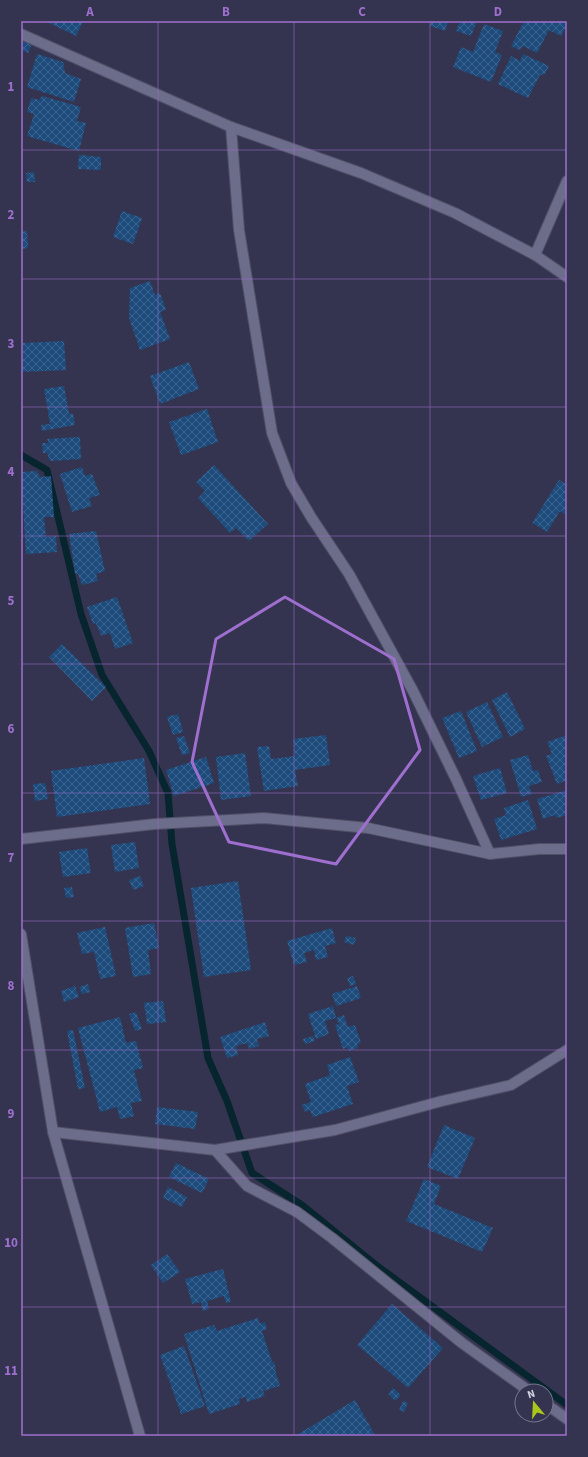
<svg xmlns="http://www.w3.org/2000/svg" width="588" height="1457" font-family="'Source Sans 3',sans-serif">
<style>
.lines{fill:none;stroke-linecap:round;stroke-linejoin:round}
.stream{stroke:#06252e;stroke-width:7}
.building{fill:url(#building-cross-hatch)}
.minor-casing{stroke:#504f66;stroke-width:12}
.tertiary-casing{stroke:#504f66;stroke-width:12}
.minor{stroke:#6c6c8b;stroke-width:10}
.tertiary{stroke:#6c6c8b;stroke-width:10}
.marked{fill:none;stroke:#9e6fce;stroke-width:3;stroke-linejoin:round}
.grid{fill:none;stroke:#9e6fce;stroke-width:1;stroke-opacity:0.55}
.neatline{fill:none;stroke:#9e6fce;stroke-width:1.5}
.grid-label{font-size:13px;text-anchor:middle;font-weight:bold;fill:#9e6fce}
</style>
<defs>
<pattern id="building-cross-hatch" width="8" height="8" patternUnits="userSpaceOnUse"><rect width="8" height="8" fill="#1c4b7c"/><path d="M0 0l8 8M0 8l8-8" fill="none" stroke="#3c648e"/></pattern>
</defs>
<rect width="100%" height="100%" fill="#353450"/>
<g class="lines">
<polyline class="stream" points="21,455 47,470 81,614 102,675 149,751 168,793 172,844 208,1058 227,1101 252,1173 302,1205 376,1265 567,1405"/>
</g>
<g class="building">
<polygon points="45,21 83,21 76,36"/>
<polygon points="431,21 448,21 445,31 430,26"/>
<polygon points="460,21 477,21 471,36 456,31"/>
<polygon points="524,21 567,21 567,25 561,36 549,30 537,53 523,46 519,50 511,46"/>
<polygon points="484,24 503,31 495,52 502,55 491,82 453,67 461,47 473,52"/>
<polygon points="21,40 32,44 28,53 21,50"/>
<polygon points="37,54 63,62 65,73 81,79 74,102 27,87"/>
<polygon points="523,54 549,66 545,74 540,75 528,98 498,84 511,56 520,61"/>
<polygon points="42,96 81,107 77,121 86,123 79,151 27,136 34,114 27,112 31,98 39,100"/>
<polygon points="79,155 101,157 101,170 78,169"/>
<polygon points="34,172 35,182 27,182 26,173"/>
<polygon points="122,211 142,218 133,244 113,237"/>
<polygon points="27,231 28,248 21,249 21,232"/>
<polygon points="150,281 155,295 160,293 166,310 160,312 170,339 140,350 129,318 130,288"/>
<polygon points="64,341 66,370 21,372 21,361 23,361 23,343"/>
<polygon points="189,362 199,389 160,404 150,376"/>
<polygon points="64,386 69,414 73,413 75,425 42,431 41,425 50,424 44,389"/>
<polygon points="207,409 218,442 181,455 169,422"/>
<polygon points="80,437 81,459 50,461 47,453 43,453 42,443 49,443 47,439"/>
<polygon points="214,465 268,524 249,541 236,528 230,533 198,498 205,491 196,482"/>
<polygon points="82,467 85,476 92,474 100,495 89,498 92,506 72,512 60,474"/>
<polygon points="37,471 40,477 51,476 54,517 44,517 46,537 56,536 57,552 26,554 21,472"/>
<polygon points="559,480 567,485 567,516 560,511 547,532 532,523"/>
<polygon points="96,531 105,571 96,574 98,581 82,585 78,574 75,573 69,534"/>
<polygon points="117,597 133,643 115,649 110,633 101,636 96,623 93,624 87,607"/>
<polygon points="62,644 106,687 92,701 49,657"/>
<polygon points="507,692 525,729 510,737 492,700"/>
<polygon points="487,702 503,737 482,747 466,712"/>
<polygon points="461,711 477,751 459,758 442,718"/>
<polygon points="178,714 183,732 173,735 167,717"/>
<polygon points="326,735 330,765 295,770 298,786 264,791 257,747 269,746 271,759 295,756 293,739"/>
<polygon points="567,735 567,780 557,784 546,756 552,754 547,742"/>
<polygon points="184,736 190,753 182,755 176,738"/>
<polygon points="245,753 251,796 221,800 216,757"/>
<polygon points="528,755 533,771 538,770 542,782 529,786 532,794 521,797 510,760"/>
<polygon points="206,757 214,783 174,796 166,770"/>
<polygon points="144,758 150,804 57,817 51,771"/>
<polygon points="500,768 507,793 481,800 473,776"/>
<polygon points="45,783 48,799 35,801 33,784"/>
<polygon points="567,790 567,815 556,818 555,815 543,819 537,799"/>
<polygon points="528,800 537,829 501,840 494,819 506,815 504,808"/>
<polygon points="135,842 139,868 115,872 111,845"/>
<polygon points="87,848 91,873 63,877 59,852"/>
<polygon points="140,876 144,886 133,890 129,880"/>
<polygon points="238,881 251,970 204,977 191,888"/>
<polygon points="72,887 74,897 66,898 64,888"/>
<polygon points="154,923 159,948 148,950 151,974 133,977 125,928"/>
<polygon points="105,927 116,976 100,979 94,952 82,954 77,933"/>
<polygon points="332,928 336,943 325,946 328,957 316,960 314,950 304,953 307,962 294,965 287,941"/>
<polygon points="346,936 356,938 354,945 344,942"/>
<polygon points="353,976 356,984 350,986 347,978"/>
<polygon points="88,984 90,992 82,994 79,987"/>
<polygon points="75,986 79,997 64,1002 61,991"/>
<polygon points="357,986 361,998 336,1006 332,994"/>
<polygon points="163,1001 166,1022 147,1024 144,1003"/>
<polygon points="333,1006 336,1018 325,1021 329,1034 316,1039 308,1014"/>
<polygon points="136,1012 142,1029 135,1031 129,1014"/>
<polygon points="344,1015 348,1027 355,1025 361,1043 357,1044 358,1048 349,1051 347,1047 343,1049 335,1025 339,1024 336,1018"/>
<polygon points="120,1017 126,1043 136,1041 143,1068 134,1070 142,1101 131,1103 134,1116 120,1119 117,1107 100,1112 78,1028"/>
<polygon points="265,1022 269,1036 257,1039 259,1046 249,1049 247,1043 236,1046 238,1055 227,1058 220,1037"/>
<polygon points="73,1030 85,1088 78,1089 67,1031"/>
<polygon points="313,1036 315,1041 305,1044 303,1039"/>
<polygon points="350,1057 359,1082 347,1086 353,1104 313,1117 310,1110 305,1112 302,1105 311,1102 305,1084 330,1075 327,1065"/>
<polygon points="157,1107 198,1112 195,1129 155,1124"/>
<polygon points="444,1125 475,1138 458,1179 427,1167"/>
<polygon points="176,1163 209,1179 202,1193 169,1177"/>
<polygon points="424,1179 441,1186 434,1204 493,1228 482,1252 406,1221"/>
<polygon points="168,1187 187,1197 182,1207 163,1198"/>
<polygon points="167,1254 180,1272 163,1283 151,1265"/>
<polygon points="223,1269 231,1302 226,1303 224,1296 207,1301 209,1309 203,1311 201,1302 192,1304 185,1279"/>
<polygon points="392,1304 443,1348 408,1388 357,1345"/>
<polygon points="258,1318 260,1324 265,1322 267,1329 262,1331 272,1362 274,1362 276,1369 275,1370 280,1386 263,1391 265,1396 247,1402 246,1397 239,1399 240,1404 209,1414 184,1334 214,1325 217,1331"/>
<polygon points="184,1346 205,1406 181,1414 160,1355"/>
<polygon points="393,1388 401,1395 395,1401 388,1394"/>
<polygon points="355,1400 375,1435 373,1436 295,1436"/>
<polygon points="403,1401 408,1403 404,1412 399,1410"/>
</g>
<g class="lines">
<g class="minor-casing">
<g id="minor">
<polyline points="21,34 231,127 361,173 455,213 535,255 567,277"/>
<polyline points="231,127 239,230 272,433 291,483 311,517 349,574 413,691 456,779 490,854"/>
<polyline points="535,255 567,181"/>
<polyline points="21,839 155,824 264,818 368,828 490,854 539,849 567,849"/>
<polyline points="53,1132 215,1150 335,1130 442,1101 511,1085 567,1050"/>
<polyline points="215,1150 247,1186 297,1212 332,1238 462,1343 529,1391"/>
<polyline points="546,1404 567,1419"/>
</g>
</g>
<g class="tertiary-casing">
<polyline id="tertiary" points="21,934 53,1132 140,1436"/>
</g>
<use href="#minor" class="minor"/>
<use href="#tertiary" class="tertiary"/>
</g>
<path class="marked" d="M285,597L394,659L420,750L336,864L229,842L192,762L216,639Z"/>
<path class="grid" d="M158,21V1436M294,21V1436M430,21V1436M21,150H567M21,279H567M21,407H567M21,536H567M21,664H567M21,793H567M21,921H567M21,1050H567M21,1178H567M21,1307H567"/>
<rect width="588" height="1457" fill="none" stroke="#353450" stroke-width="44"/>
<g transform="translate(534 1403) rotate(342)"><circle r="19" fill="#353450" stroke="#74748c"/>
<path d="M0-3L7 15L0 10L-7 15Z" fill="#a9c71a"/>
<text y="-6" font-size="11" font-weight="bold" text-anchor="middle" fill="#d3d3e5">N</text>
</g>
<rect x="22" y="22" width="544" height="1413" class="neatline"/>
<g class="grid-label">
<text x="90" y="16">A</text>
<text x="226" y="16">B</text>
<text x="362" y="16">C</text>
<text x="498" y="16">D</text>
<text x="11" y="91">1</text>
<text x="11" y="219">2</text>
<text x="11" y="348">3</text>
<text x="11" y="476">4</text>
<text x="11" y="605">5</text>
<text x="11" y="733">6</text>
<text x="11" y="862">7</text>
<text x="11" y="990">8</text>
<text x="11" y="1118">9</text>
<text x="11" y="1247">10</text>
<text x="11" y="1375">11</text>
</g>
</svg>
